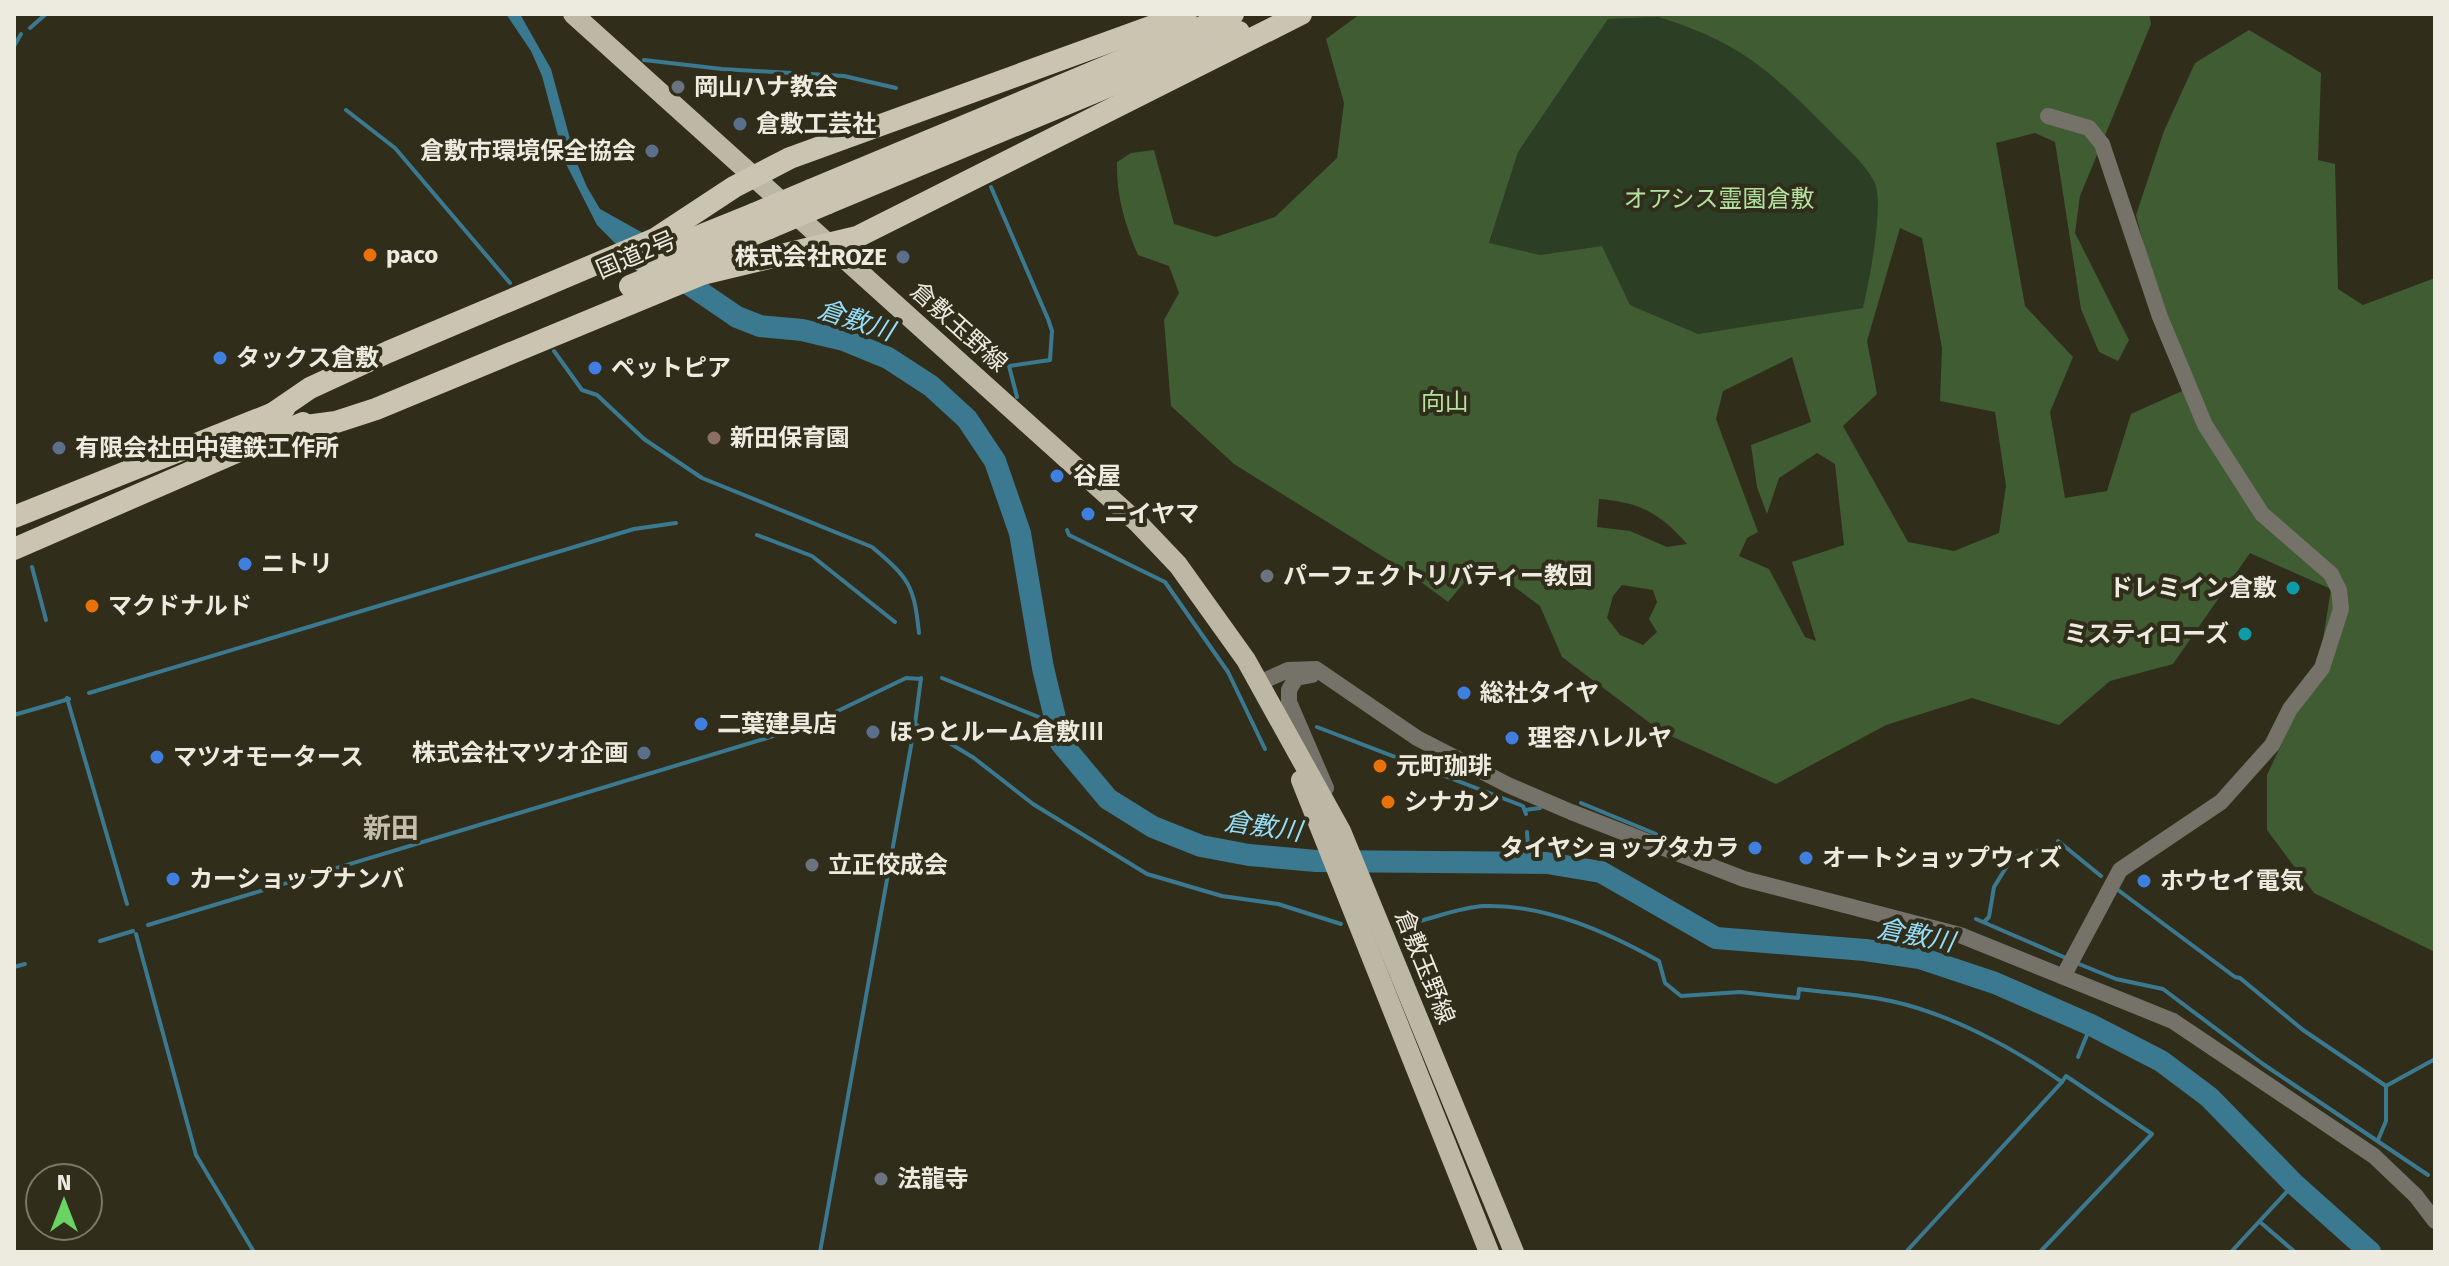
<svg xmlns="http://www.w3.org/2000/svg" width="2449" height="1266" font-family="'Fira Sans','Noto Sans JP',sans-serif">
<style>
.green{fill:#2c3f24}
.forest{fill:#405c33;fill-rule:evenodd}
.water{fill:#3b7990}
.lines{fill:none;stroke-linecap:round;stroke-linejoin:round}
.stream{stroke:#3b7990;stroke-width:4}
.river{stroke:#3b7990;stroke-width:22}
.tertiary{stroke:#757269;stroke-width:16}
.primary{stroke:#bdb7a5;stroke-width:20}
.trunk{stroke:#cbc4b1;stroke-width:22}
.trunk-bridge{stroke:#cbc4b1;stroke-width:22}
.worship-dot{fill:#6b7280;stroke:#312d1b;stroke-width:3}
.service-dot{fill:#5c6f8a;stroke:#312d1b;stroke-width:3}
.food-dot{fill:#e8710a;stroke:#312d1b;stroke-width:3}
.shop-dot{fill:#3f7fe0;stroke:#312d1b;stroke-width:3}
.education-dot{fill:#8d6e63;stroke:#312d1b;stroke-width:3}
.culture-dot{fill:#0f9aa8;stroke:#312d1b;stroke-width:3}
.labels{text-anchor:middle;stroke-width:8;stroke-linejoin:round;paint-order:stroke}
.poi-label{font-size:24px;font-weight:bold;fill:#edebe0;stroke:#312d1b;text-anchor:start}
.park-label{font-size:24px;fill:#b3e29f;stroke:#312d1b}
.street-label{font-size:24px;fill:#edebe0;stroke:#312d1b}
.water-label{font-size:26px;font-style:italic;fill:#95defa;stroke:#312d1b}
.quarter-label{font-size:28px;font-weight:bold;fill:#c3bea9;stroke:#312d1b}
</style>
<rect width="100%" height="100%" fill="#312d1b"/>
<path class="green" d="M1658,17C1740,42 1770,71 1829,130C1843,145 1864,162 1874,180C1885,202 1869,282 1864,308L1698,334L1630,305L1602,246L1540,255L1489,244L1518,152L1608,19Z"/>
<path class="forest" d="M1360,14H2149L2151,24L2080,196L2075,233L2129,340L2118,361L2099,352L2081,309L2055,142L2035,133L1996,143L2025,306L2073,357L2050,412L2065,498L2107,491L2131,414L2182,391L2136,215L2164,131L2195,63L2249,30L2321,73L2318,160L2335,164L2338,289L2363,305L2435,278V952L2314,893L2267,830V775L2319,664L2331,589L2250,553L2173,664L2110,681L2059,725L1972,698L1886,725L1776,784L1662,732L1562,657L1540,606L1481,562L1448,602L1406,571L1234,464L1171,406L1164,320L1179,293L1169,266L1138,255C1125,225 1116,195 1117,162L1131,153L1154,150L1174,224L1216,237L1275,217L1337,158L1344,103L1326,39ZM1658,17C1740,42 1770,71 1829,130C1843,145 1864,162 1874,181C1885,202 1869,282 1863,308L1698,334L1630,305L1602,246L1540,255L1489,243L1518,152L1608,19ZM1900,228L1922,238L1942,348L1940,401L1995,412L2006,486L1999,533L1954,551L1908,542L1843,426L1877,394L1867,341ZM1792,357L1811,422L1751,445L1757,487L1767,514L1779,478L1817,453L1835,464L1844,545L1792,562L1816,641L1805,637L1769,569L1739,556L1747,538L1758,532L1716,419L1723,391ZM1599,499C1639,502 1660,513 1687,544L1667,547L1630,531L1597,527ZM1622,585L1653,590L1657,602L1649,619L1657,632L1643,645L1620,635L1607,618L1613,596Z"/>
<polygon class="water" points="506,14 520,14 551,69 576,161 587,187 600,209 643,233 616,244 597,225 565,162 542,76 531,51"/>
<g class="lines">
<g class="stream">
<polyline points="30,28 46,14"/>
<polyline points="14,46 21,34"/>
<polyline points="644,60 722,69 844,76 896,88"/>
<polyline points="346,110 395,148 510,283"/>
<polyline points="991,187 1048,319 1052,331 1050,360 1009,366 1017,397"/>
<path d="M554,351L582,390L597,395L644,439L702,478L872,547C909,578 914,585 919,633"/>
<polyline points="1067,530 1069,535 1165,582 1228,672 1265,749"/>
<polyline points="757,535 812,556 895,622"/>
<polyline points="32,567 46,620"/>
<polyline points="942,678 1056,724"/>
<polyline points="89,693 634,529 676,523"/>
<polyline points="67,698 127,904"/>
<polyline points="14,715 69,699"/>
<polyline points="918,726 915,724 921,678"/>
<polyline points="1317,727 1523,806 1526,814"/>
<polyline points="928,730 974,758 1033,804 1147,874 1222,896 1278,904 1341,924"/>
<polyline points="1581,803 1656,834"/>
<polyline points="1525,810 1540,808"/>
<polyline points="1527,832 1529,863"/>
<polyline points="1665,838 1667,839"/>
<polyline points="2058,841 2101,876"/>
<polyline points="2118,890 2235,977 2240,978 2303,1030 2386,1086 2386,1121 2378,1140"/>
<polyline points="1976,919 2066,958"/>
<polyline points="1984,922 1989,917 1994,887 2012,858 2050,847"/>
<path d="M1400,923H1412C1434,918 1461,907 1484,906C1545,904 1607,932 1659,961L1665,983L1681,996L1740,992L1798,998L1799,989C1829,993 1861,994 1891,1001C1950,1014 2012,1047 2062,1082L2066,1076L2152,1134L2040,1252"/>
<polyline points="148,925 764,739 817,721 906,678 921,679"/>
<polyline points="136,934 196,1155 254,1252"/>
<polyline points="100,941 133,931"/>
<polyline points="2074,962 2116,979 2163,989 2263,1064 2428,1175"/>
<polyline points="14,967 25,964"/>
<polyline points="2078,1057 2091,1025"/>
<polyline points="2386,1086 2435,1059"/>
<polyline points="2260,1222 2295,1252"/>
<polyline points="820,1252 915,724"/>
<polyline points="1906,1252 2062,1082"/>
<polyline points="2231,1252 2294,1184"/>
</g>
<polyline class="river" points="671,272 737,317 760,326 802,330 844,340 888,358 931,386 967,419 995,461 1020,533 1043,668 1061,743 1108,799 1153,827 1201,846 1249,855 1316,861 1547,863 1601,872 1716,938 1865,950 1920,958 1995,983 2091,1025 2161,1061 2209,1097 2294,1184 2370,1252"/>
<g class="tertiary">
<polyline points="2048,116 2089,128 2102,144 2160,317 2205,425 2262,514 2331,574 2339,590 2341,609 2322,668 2290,709 2272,745 2221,802 2120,870 2064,975"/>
<polyline points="1312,675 1296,678 1289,690 1289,702 1326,788"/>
<polyline points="1259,683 1288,670 1316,669 1417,738 1508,785 1571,812 1744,879 1960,935 2173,1021 2374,1156 2416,1196 2435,1221"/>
</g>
<g class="primary">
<polyline points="573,14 1138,523 1178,565 1246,660 1341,831 1514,1252"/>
<polyline points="1301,780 1489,1252"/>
</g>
<g class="trunk">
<polyline points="811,190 1233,14"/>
<polyline points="828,203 1239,32"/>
<polyline points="640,260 754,214"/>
<polyline points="630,286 769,228"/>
<polyline points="272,414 310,388 388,352 655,239 734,187 790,158 1186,14"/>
<polyline points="291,428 336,422 376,409 702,274 857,237 1301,14"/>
<polyline points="14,517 284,409"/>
<polyline points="14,549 303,423"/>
</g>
<g class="trunk-bridge">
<polyline points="754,214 811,190"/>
<polyline points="769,228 828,203"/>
</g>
</g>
<g class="worship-dot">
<circle cx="678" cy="87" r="8"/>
<circle cx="1267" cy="576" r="8"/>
<circle cx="812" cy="865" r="8"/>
<circle cx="881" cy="1179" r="8"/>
</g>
<g class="service-dot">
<circle cx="740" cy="124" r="8"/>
<circle cx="652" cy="151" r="8"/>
<circle cx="903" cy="257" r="8"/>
<circle cx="59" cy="448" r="8"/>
<circle cx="873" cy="732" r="8"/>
<circle cx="644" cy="753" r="8"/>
</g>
<g class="food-dot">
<circle cx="370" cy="255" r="8"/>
<circle cx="92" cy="606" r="8"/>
<circle cx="1380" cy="766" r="8"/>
<circle cx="1388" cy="802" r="8"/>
</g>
<g class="shop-dot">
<circle cx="220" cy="358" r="8"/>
<circle cx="595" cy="368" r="8"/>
<circle cx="1057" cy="476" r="8"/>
<circle cx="1088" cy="514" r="8"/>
<circle cx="245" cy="564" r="8"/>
<circle cx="1464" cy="693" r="8"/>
<circle cx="701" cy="724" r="8"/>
<circle cx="1512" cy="738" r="8"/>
<circle cx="157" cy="757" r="8"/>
<circle cx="1755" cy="848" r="8"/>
<circle cx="1806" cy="858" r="8"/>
<circle cx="173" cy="879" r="8"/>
<circle cx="2144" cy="881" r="8"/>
</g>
<circle class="education-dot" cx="714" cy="438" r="8"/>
<g class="culture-dot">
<circle cx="2293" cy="588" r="8"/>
<circle cx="2245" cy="634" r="8"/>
</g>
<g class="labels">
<g class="poi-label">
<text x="694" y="95">岡山ハナ教会</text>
<text x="756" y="132">倉敷工芸社</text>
<text x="636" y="159" text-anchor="end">倉敷市環境保全協会</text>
<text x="386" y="263">paco</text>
<text x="887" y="265" text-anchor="end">株式会社ROZE</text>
<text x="236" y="366">タックス倉敷</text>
<text x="611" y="376">ペットピア</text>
<text x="730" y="446">新田保育園</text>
<text x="75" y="456">有限会社田中建鉄工作所</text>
<text x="1073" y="484">谷屋</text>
<text x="1104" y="522">ニイヤマ</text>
<text x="261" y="572">ニトリ</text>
<text x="1283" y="584">パーフェクトリバティー教団</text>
<text x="2277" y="596" text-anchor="end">ドレミイン倉敷</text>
<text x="108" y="614">マクドナルド</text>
<text x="2229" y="642" text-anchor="end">ミスティローズ</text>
<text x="1480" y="701">総社タイヤ</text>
<text x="717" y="732">二葉建具店</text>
<text x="889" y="740">ほっとルーム倉敷Ⅲ</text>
<text x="1528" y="746">理容ハレルヤ</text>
<text x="628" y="761" text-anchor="end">株式会社マツオ企画</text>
<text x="173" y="765">マツオモータース</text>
<text x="1396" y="774">元町珈琲</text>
<text x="1404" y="810">シナカン</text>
<text x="1739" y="856" text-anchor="end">タイヤショップタカラ</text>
<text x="1822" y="866">オートショップウィズ</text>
<text x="828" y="873">立正佼成会</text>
<text x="189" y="887">カーショップナンバ</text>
<text x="2160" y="889">ホウセイ電気</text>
<text x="897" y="1187">法龍寺</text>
</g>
<g class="park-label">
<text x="1719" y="207">オアシス霊園倉敷</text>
<text x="1445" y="410">向山</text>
</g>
<g class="street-label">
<text transform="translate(636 255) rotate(-23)" y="8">国道2号</text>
<text transform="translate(959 327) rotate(42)" y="8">倉敷玉野線</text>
<text transform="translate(1425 967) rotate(68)" y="8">倉敷玉野線</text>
</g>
<g class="water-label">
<text transform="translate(856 320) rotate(18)" y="9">倉敷川</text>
<text transform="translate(1263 826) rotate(8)" y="9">倉敷川</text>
<text transform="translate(1916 935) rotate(11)" y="9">倉敷川</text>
</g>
<g class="quarter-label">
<text x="391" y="838">新田</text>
</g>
</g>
<rect width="2449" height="1266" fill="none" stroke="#edebe0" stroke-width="32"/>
<g transform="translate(64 1202)"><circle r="38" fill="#312d1b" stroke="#7c796a" stroke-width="2"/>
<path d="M0-6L14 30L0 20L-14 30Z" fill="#6ad363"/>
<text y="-12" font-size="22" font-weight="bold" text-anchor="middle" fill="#edebe0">N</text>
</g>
</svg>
